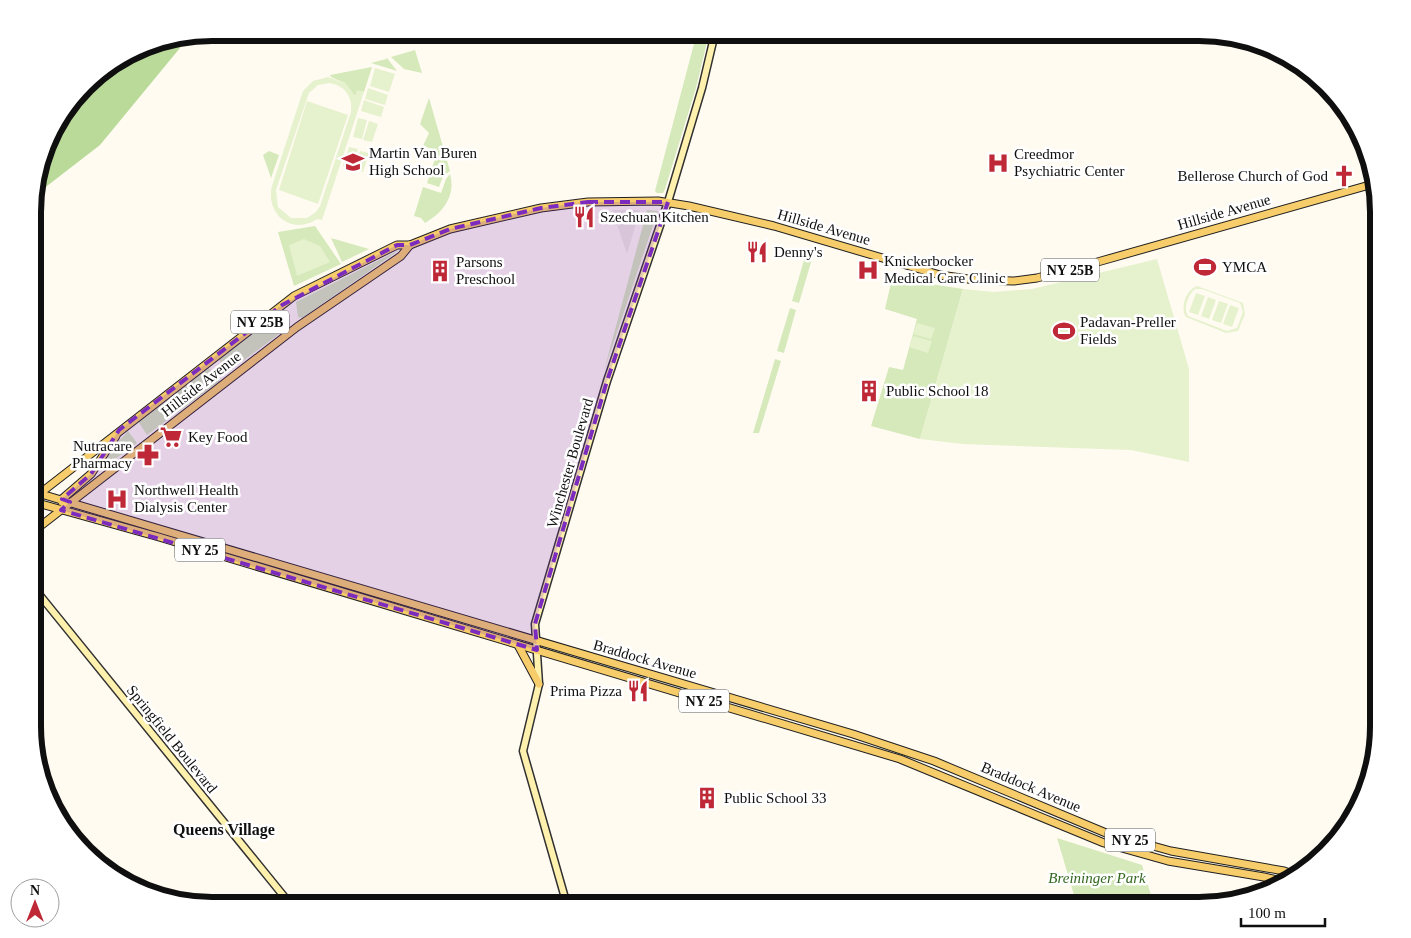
<svg xmlns="http://www.w3.org/2000/svg" width="1411" height="938" font-family="Georgia,serif">
<style>
.green{fill:#d5e9bb}
.forest{fill:#bada9a}
.pitch{fill:#e6f1cd;fill-rule:evenodd}
.plaza{fill:#efebe0}
.lines{fill:none;stroke-linecap:round;stroke-linejoin:round}
.secondary-casing{stroke:#313131;stroke-width:9}
.primary-casing{stroke:#202020;stroke-width:9}
.secondary{stroke:#fef1ae;stroke-width:6}
.primary{stroke:#f6cd6a;stroke-width:7}
.marked{fill:#7b2cbf;fill-opacity:0.2;stroke:#7b2cbf;stroke-width:4;stroke-dasharray:10 6;stroke-linejoin:round}
.labels{text-anchor:middle;stroke-width:5;stroke-linejoin:round;paint-order:stroke}
.shield{fill:#fff;stroke:#575757;stroke-width:1}
.shield-label{font-size:14px;font-weight:bold;fill:#0f0f0f}
.poi-label{font-size:15px;fill:#0f0f0f;stroke:#fff;text-anchor:start}
.street-label{font-size:15px;fill:#0f0f0f;stroke:#fff}
.park-label{font-size:15px;font-style:italic;fill:#32671f;stroke:#fff}
.neighbourhood-label{font-size:16px;font-weight:bold;fill:#0f0f0f;stroke:#fff}
.rim{fill:none;stroke:#0f0f0f;stroke-width:6}
</style>
<rect width="100%" height="100%" fill="#fffbf1"/>
<g class="green">
<polygon points="697,39 707,42 696,88 665,189 663,193 657,193 655,191 695,40"/>
<polygon points="415,50 422,73 404,69 391,57"/>
<polygon points="387,58 397,71 371,63 386,59"/>
<polygon points="372,67 364,92 358,91 355,96 345,83 331,77 330,75"/>
<polygon points="429,98 450,171 443,176 439,187 427,183 436,156 433,155 435,150 423,146 429,133 420,124"/>
<polygon points="269,151 279,155 271,178 263,155"/>
<path d="M450,174C456,195 444,212 425,223L421,218L414,216L423,187L441,193L446,179Z"/>
<polygon points="647,210 658,211 604,371"/>
<polygon points="315,226 341,264 294,286 278,232"/>
<polygon points="331,238 369,249 342,262"/>
<polygon points="401,249 302,318 298,317 296,302"/>
<polygon points="807,250 814,252 799,303 792,301"/>
<polygon points="893,274 931,284 963,289 920,439 871,426 889,367 903,370 917,319 885,309"/>
<polygon points="790,308 796,310 784,353 777,351"/>
<polygon points="283,310 285,311 290,326 228,372 219,360 220,358"/>
<polygon points="775,359 781,361 759,433 753,433"/>
<polygon points="208,367 220,381 147,435 138,421"/>
<polygon points="128,431 137,443 99,471 116,444"/>
<polygon points="1057,838 1142,865 1154,905 1077,905"/>
</g>
<polygon class="forest" points="189,37 100,145 34,196 34,189 51,133 90,91 98,75 144,46"/>
<g class="pitch">
<polygon points="375,68 395,74 389,92 370,86"/>
<path d="M328,77L345,83L355,96L357,90L364,92L322,220L317,219C292,236 265,214 272,186L303,91L313,81ZM329,83C344,85 353,96 351,112L320,206L316,212L307,218H291L278,207L276,190L309,93L318,85Z"/>
<polygon points="368,88 388,95 385,105 365,99"/>
<polygon points="364,100 384,107 381,117 361,111"/>
<polygon points="307,101 348,115 318,204 279,190"/>
<polygon points="358,118 367,120 362,139 353,137"/>
<polygon points="369,121 378,124 372,142 363,140"/>
<polygon points="349,147 358,149 352,168 343,166"/>
<polygon points="360,151 369,153 363,172 354,169"/>
<polygon points="304,239 320,246 330,262 297,276 289,245"/>
<polygon points="1157,259 1189,369 1189,462 1131,450 963,444 920,439 963,289 994,292 1032,289"/>
<path d="M1197,286L1243,303L1245,314L1238,331L1226,333L1186,317C1180,307 1186,290 1197,286ZM1195,289H1202L1240,303L1243,312L1237,328L1227,331L1188,316C1183,308 1188,295 1195,289Z"/>
<polygon points="1196,293 1205,296 1198,315 1189,312"/>
<polygon points="1208,297 1216,300 1209,319 1201,316"/>
<polygon points="1219,301 1228,304 1221,323 1212,320"/>
<polygon points="1230,305 1239,308 1232,327 1223,324"/>
<polygon points="917,323 935,328 931,339 913,334"/>
<polygon points="913,336 932,341 928,353 909,347"/>
</g>
<polygon class="plaza" points="612,210 640,210 627,254 613,213"/>
<g class="lines">
<g class="secondary-casing">
<g id="secondary">
<polyline points="34,588 291,905"/>
<polyline points="567,905 523,751 539,684 535,624 607,381 668,202 702,88 715,33"/>
</g>
</g>
<g class="primary-casing">
<g id="primary">
<polyline points="41,494 853,734 934,761 1106,833 1171,851 1284,871 1295,875"/>
<polyline points="34,498 294,296 397,245 410,245 450,229 541,208 588,202 658,201 689,206 774,226 940,275 975,280 1014,281 1037,278 1094,263 1373,184"/>
<polyline points="34,502 159,537 900,759 1104,843 1168,861 1264,877 1286,882"/>
<polyline points="62,502 62,499 91,474 116,436"/>
<polyline points="34,513 39,499"/>
<polyline points="34,531 297,327 401,256 410,245"/>
<polyline points="518,645 539,684"/>
</g>
</g>
<use href="#secondary" class="secondary"/>
<use href="#primary" class="primary"/>
</g>
<path class="marked" d="M588,202H668L607,381L535,624L537,650L61,510L70,502L62,499L91,474L119,430L282,305L397,245H410L450,229L541,208Z"/>
<defs>
<g id="school-bare" transform="scale(1.725)"><path d="M0-5L7-2L0 1L-7-2ZM-4 1L0 2.5L4 1V4Q0 6-4 4Z" fill="#be2837" stroke="#fff" stroke-width="2.5" paint-order="stroke"/></g>
<g id="hospital-bare" transform="scale(1.725)"><path d="M-5-5h3v3.5h4V-5h3V5h-3V1.5h-4V5h-3Z" fill="#be2837" stroke="#fff" stroke-width="2.5" paint-order="stroke"/></g>
<g id="church-bare" transform="scale(1.725)"><path d="M-1.2-6h2.4v3.5h3.3v2.4h-3.3V6h-2.4V-.1h-3.3v-2.4h3.3Z" fill="#be2837" stroke="#fff" stroke-width="2.5" paint-order="stroke"/></g>
<g id="restaurant-bare" transform="scale(1.725)"><path d="M-5-6h1v4h1v-4h1v4h1v-4h1v5L-1.5 .5V6h-2V.5L-5-1ZM5-6V6H3V1.5H1.5Q1.5-4 5-6Z" fill="#be2837" stroke="#fff" stroke-width="2.5" paint-order="stroke"/></g>
<g id="stadium-bare" transform="scale(1.725)"><path d="M0-5a6.5 5 0 1 0 0 10a6.5 5 0 1 0 0-10ZM-3.5-1.8h7v3.6h-7Z" fill="#be2837" stroke="#fff" stroke-width="2.5" paint-order="stroke"/></g>
<g id="building-bare" transform="scale(1.725)"><path d="M-4-6H4V6H1V3H-1V6H-4ZM-2.5-4.3h1.7v1.8h-1.7ZM.8-4.3h1.7v1.8H.8ZM-2.5-1h1.7V.8h-1.7ZM.8-1h1.7V.8H.8Z" fill="#be2837" stroke="#fff" stroke-width="2.5" paint-order="stroke"/></g>
<g id="supermarket-bare" transform="scale(1.725)"><path d="M-6-5.5h2.5l.6 2H6L4.5 2H-2.5L-4.4-4H-6ZM-1.5 3.2a1.3 1.3 0 1 0 .1 0ZM3 3.2a1.3 1.3 0 1 0 .1 0Z" fill="#be2837" stroke="#fff" stroke-width="2.5" paint-order="stroke"/></g>
<g id="pharmacy-bare" transform="scale(1.725)"><path d="M-2-6h4v4h4v4h-4v4h-4v-4h-4v-4h4Z" fill="#be2837" stroke="#fff" stroke-width="2.5" paint-order="stroke"/></g>
</defs>
<g fill-rule="evenodd">
<use href="#school-bare" x="353" y="162"/>
<use href="#hospital-bare" x="998" y="163"/>
<use href="#church-bare" x="1344" y="176"/>
<use href="#restaurant-bare" x="584" y="217"/>
<use href="#restaurant-bare" x="757" y="252"/>
<use href="#stadium-bare" x="1205" y="267"/>
<use href="#hospital-bare" x="868" y="270"/>
<use href="#building-bare" x="440" y="271"/>
<use href="#stadium-bare" x="1064" y="331"/>
<use href="#building-bare" x="869" y="391"/>
<use href="#supermarket-bare" x="171" y="437"/>
<use href="#pharmacy-bare" x="148" y="455"/>
<use href="#hospital-bare" x="117" y="499"/>
<use href="#restaurant-bare" x="638" y="691"/>
<use href="#building-bare" x="707" y="798"/>
</g>
<g class="labels">
<g class="shield">
<rect x="1041" y="258.5" width="58" height="23" rx="4"/>
<rect x="231" y="310.5" width="58" height="23" rx="4"/>
<rect x="175" y="538.5" width="50" height="23" rx="4"/>
<rect x="679" y="689.5" width="50" height="23" rx="4"/>
<rect x="1105" y="828.5" width="50" height="23" rx="4"/>
</g>
<g class="shield-label">
<text x="1070" y="275">NY 25B</text>
<text x="260" y="327">NY 25B</text>
<text x="200" y="555">NY 25</text>
<text x="704" y="706">NY 25</text>
<text x="1130" y="845">NY 25</text>
</g>
<g class="poi-label">
<text x="369" y="158">Martin Van Buren<tspan x="369" dy="17">High School</tspan></text>
<text x="1014" y="159">Creedmor<tspan x="1014" dy="17">Psychiatric Center</tspan></text>
<text x="1328" y="181" text-anchor="end">Bellerose Church of God</text>
<text x="600" y="222">Szechuan Kitchen</text>
<text x="774" y="257">Denny's</text>
<text x="884" y="266">Knickerbocker<tspan x="884" dy="17">Medical Care Clinic</tspan></text>
<text x="456" y="267">Parsons<tspan x="456" dy="17">Preschool</tspan></text>
<text x="1222" y="272">YMCA</text>
<text x="1080" y="327">Padavan-Preller<tspan x="1080" dy="17">Fields</tspan></text>
<text x="886" y="396">Public School 18</text>
<text x="188" y="442">Key Food</text>
<text x="132" y="451" text-anchor="end">Nutracare<tspan x="132" dy="17">Pharmacy</tspan></text>
<text x="134" y="495">Northwell Health<tspan x="134" dy="17">Dialysis Center</tspan></text>
<text x="622" y="696" text-anchor="end">Prima Pizza</text>
<text x="724" y="803">Public School 33</text>
</g>
<g class="street-label">
<text transform="translate(1224 212) rotate(-16)" y="5">Hillside Avenue</text>
<text transform="translate(824 227) rotate(16)" y="5">Hillside Avenue</text>
<text transform="translate(201 384) rotate(-38)" y="5">Hillside Avenue</text>
<text transform="translate(570 463) rotate(-74)" y="5">Winchester Boulevard</text>
<text transform="translate(645 659) rotate(16)" y="5">Braddock Avenue</text>
<text transform="translate(172 739) rotate(51)" y="5">Springfield Boulevard</text>
<text transform="translate(1031 787) rotate(23)" y="5">Braddock Avenue</text>
</g>
<g class="park-label">
<text x="1097" y="883">Breininger Park</text>
</g>
<g class="neighbourhood-label">
<text x="224" y="835">Queens Village</text>
</g>
</g>
<path d="M0 0H1411V938H0ZM212 41H1199A171 171 0 0 1 1370 212V726A171 171 0 0 1 1199 897H212A171 171 0 0 1 41 726V212A171 171 0 0 1 212 41Z" fill="#fff" fill-rule="evenodd"/>
<path class="rim" d="M212 41H1199A171 171 0 0 1 1370 212V726A171 171 0 0 1 1199 897H212A171 171 0 0 1 41 726V212A171 171 0 0 1 212 41Z"/>
<g transform="translate(35 903)"><circle r="24" fill="#ffffff" stroke="#9f9f9f"/>
<path d="M0-4L9 19L0 12L-9 19Z" fill="#be2837"/>
<text y="-8" font-size="14" font-weight="bold" text-anchor="middle" fill="#0f0f0f">N</text>
</g>
<path d="M1241 918v8h84v-8" fill="none" stroke="#0f0f0f" stroke-width="2.5"/>
<text x="1248" y="918" font-size="15" fill="#0f0f0f" stroke="#ffffff" stroke-width="4" paint-order="stroke">100 m</text>
</svg>
